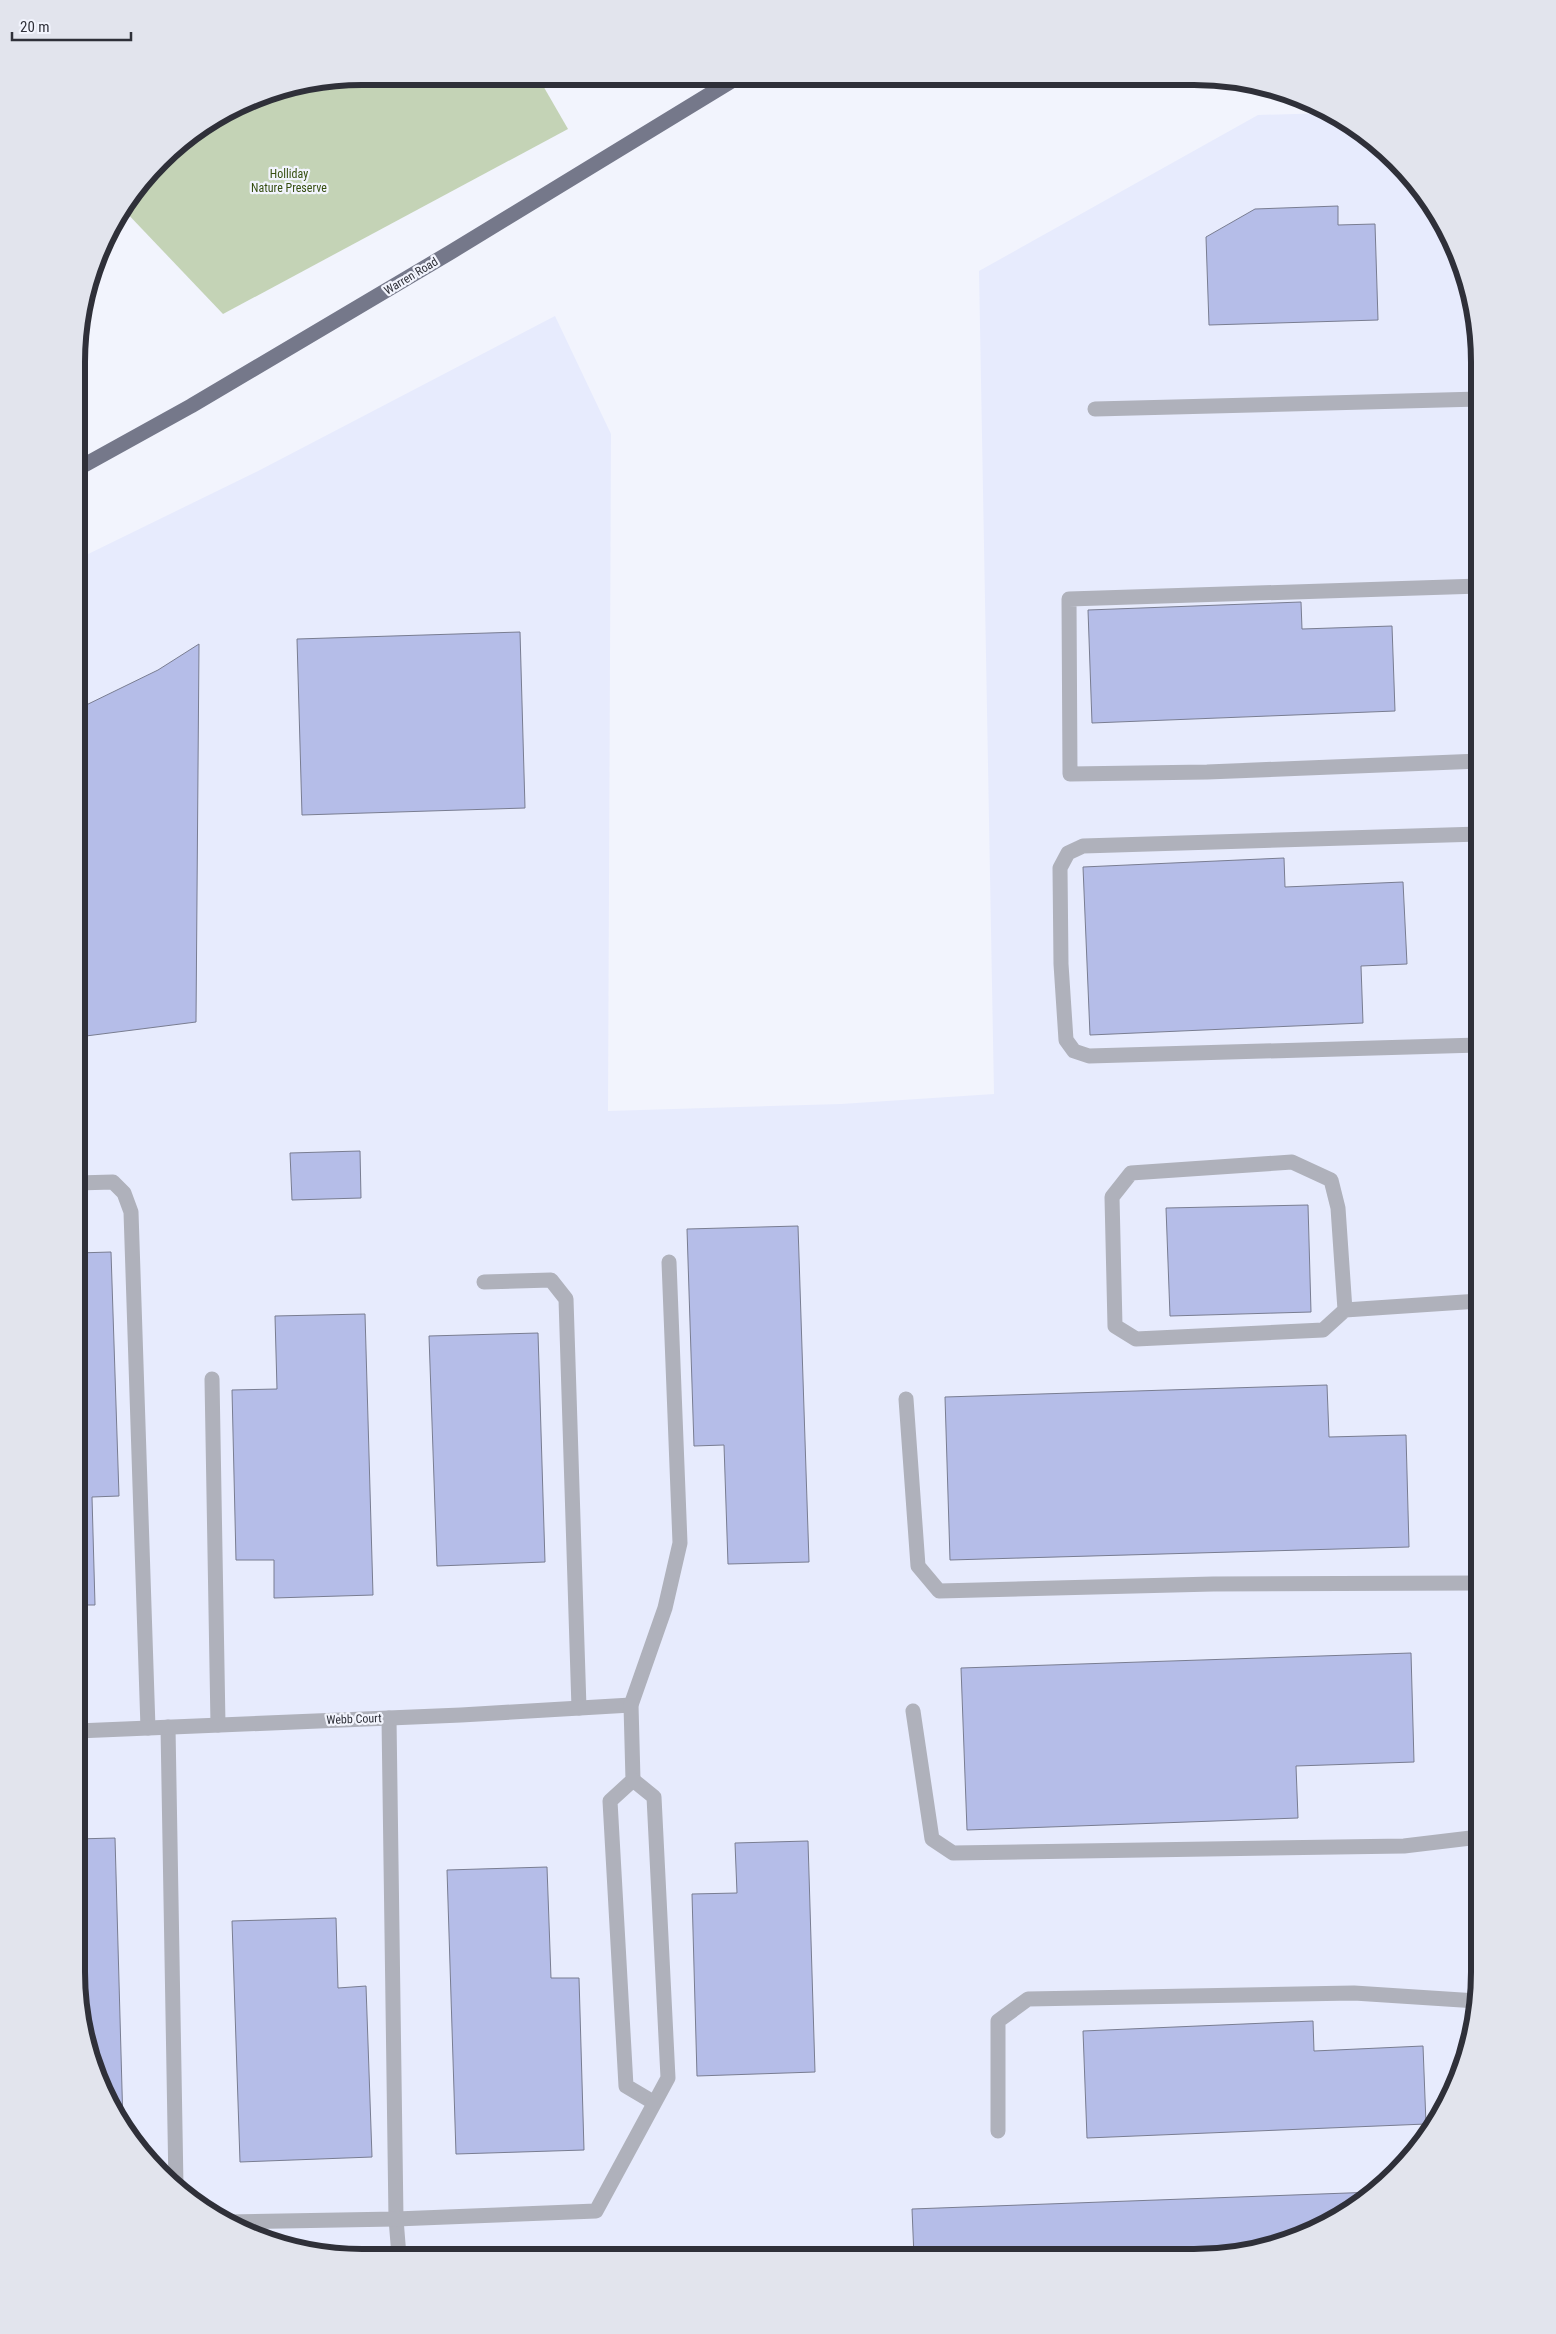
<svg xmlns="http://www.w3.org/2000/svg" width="1556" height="2334" font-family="'Roboto Condensed',sans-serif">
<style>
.built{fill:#e7ebfd}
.green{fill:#c4d3b6}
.building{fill:#b5bde8;stroke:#797d91}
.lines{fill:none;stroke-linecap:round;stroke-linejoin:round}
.minor{stroke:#afb1bb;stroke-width:15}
.major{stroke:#75788a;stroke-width:15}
.labels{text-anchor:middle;stroke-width:4.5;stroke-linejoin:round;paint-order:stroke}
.park-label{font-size:12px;fill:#354e10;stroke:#f2f4fd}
.street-label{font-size:12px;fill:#2f3039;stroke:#f2f4fd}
.rim{fill:none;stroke:#2f3039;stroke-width:6}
</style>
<rect width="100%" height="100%" fill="#f2f4fd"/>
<polygon class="built" points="1329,113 1368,135 1420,188 1458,253 1480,362 1479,1991 1464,2064 1431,2131 1382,2187 1303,2236 1194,2258 325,2255 253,2236 188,2199 136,2146 98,2081 76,1972 78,559 260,470 555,316 611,434 608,1111 841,1104 994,1094 979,271 1258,115"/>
<polygon class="green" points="362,76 538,77 568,129 223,314 123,209 174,147 270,92"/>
<g class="building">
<polygon points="1338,206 1338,225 1375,224 1378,320 1209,325 1206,237 1255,209"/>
<polygon points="1301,602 1302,629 1392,626 1395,711 1092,723 1088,610"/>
<polygon points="520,632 525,808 302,815 297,639"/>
<polygon points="199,644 196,1022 78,1037 78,709 158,670"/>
<polygon points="1284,858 1285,887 1403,882 1407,964 1361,966 1363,1023 1090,1035 1083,867"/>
<polygon points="360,1151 361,1198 292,1200 290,1153"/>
<polygon points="1308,1205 1311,1312 1170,1316 1166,1208"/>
<polygon points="798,1226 809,1562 728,1564 724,1445 694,1446 687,1229"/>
<polygon points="111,1252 119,1496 92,1497 95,1605 77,1605 77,1253"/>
<polygon points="365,1314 373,1595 274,1598 274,1560 236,1560 232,1390 277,1389 275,1316"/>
<polygon points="538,1333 545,1562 437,1566 429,1336"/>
<polygon points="1327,1385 1329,1437 1406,1435 1409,1547 950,1560 945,1397"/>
<polygon points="1411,1653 1414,1762 1296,1766 1298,1818 967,1830 961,1668"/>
<polygon points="115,1838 123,2125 98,2081 76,1972 76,1839"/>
<polygon points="808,1841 815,2072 697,2076 692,1894 737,1893 735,1843"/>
<polygon points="547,1867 551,1978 579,1978 584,2150 456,2154 447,1870"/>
<polygon points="336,1918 338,1988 366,1986 372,2157 240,2162 232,1921"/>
<polygon points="1313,2021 1314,2051 1423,2046 1426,2124 1087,2138 1083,2031"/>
<polygon points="1375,2192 1303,2236 1194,2258 914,2257 912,2209"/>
</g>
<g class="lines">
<g class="minor">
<polyline points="1095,409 1480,399"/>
<polyline points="1480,761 1207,772 1070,774 1069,599 1480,586"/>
<polyline points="1479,1045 1089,1056 1074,1051 1066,1040 1061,964 1060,868 1068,853 1083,846 1480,834"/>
<polyline points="77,1183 113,1182 124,1193 131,1212 148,1728"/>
<polyline points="484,1282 551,1280 566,1299 579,1708"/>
<polyline points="1345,1310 1338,1208 1331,1180 1292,1162 1131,1173 1112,1197 1115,1326 1136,1339 1323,1330 1345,1310 1479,1301"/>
<polyline points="212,1379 218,1725"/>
<polyline points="906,1399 918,1566 939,1591 1213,1584 1479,1583"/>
<polyline points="913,1711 932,1839 953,1853 1404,1846 1479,1837"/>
<polyline points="389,1718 396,2219 399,2256"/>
<polyline points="168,1727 176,2186"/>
<polyline points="77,1731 461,1715 631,1705"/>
<polyline points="653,2102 626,2086 610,1801 633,1780 631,1705 665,1608 680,1543 669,1262"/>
<polyline points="998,2131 998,2021 1028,1999 1354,1993 1477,2001"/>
<polyline points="228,2222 396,2219 596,2211 668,2078 654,1797 633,1780"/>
</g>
<polyline class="major" points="79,468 191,406 451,252 738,77"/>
</g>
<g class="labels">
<g class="park-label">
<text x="289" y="178">Holliday<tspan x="289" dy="14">Nature Preserve</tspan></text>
</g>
<g class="street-label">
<text transform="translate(411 276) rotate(-31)" y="4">Warren Road</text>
<text transform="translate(354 1719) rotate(-2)" y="4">Webb Court</text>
</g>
</g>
<path d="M0 0H1556V2334H0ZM362 85H1194A277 277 0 0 1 1471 362V1972A277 277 0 0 1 1194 2249H362A277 277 0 0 1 85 1972V362A277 277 0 0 1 362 85Z" fill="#e2e4ed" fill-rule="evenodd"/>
<path class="rim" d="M362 85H1194A277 277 0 0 1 1471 362V1972A277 277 0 0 1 1194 2249H362A277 277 0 0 1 85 1972V362A277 277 0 0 1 362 85Z"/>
<path d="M12 32v8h119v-8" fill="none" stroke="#2f3039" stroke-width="2.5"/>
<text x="20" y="32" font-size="15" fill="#2f3039" stroke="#f2f4fd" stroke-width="4" paint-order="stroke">20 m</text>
</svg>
